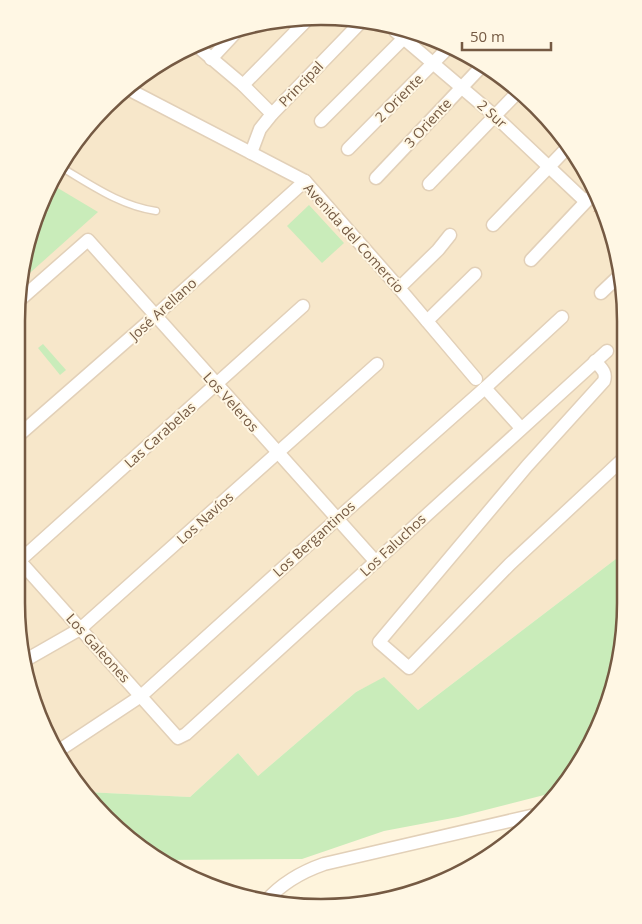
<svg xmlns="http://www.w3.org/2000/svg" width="642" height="924" font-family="'Open Sans',sans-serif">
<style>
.residential{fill:#f7e7ca}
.green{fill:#c9ecba}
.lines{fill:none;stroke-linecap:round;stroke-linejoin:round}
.service-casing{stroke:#e2d0b8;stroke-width:9}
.minor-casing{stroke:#e2d0b8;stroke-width:15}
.path{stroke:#dab795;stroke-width:2;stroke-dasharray:1 4;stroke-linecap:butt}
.service{stroke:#fff;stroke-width:6}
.minor{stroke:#fff;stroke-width:12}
.labels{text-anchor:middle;stroke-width:4;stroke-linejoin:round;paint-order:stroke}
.street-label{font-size:14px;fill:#755a43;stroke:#fff7e4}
.rim{fill:none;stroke:#755a43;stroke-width:2.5}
</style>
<rect width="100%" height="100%" fill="#fef4dc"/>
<polygon class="residential" points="341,17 456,48 550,120 594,186 623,281 625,552 418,710 384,678 356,692 258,776 238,753 190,797 85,792 67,772 27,682 16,603 22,261 57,168 120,92 223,33"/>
<g class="green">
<polygon points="51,184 98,212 22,280 22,261"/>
<polygon points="309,205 344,243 322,263 287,226"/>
<polygon points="43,344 66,370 60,375 38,348"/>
<polygon points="625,552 625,623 594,738 552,793 458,817 384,831 302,859 165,860 120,832 85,792 190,797 238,753 258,776 356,692 384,677 418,710"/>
</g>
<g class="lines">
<g class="service-casing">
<path id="service" d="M59,166C90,184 120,206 156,211"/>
</g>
<g class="minor-casing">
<g id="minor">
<polyline points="395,31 495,116 585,201"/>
<polyline points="198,47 243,85 272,114"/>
<polyline points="211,59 238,30"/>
<polyline points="243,85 305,22"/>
<polyline points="126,88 305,181 399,288 476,379"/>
<polyline points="321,121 407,35"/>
<polyline points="348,149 450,46"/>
<polyline points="251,153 260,129 272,114 361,22"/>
<polyline points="376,178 481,67"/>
<polyline points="429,184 516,94"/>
<polyline points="493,225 568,147"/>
<polyline points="531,260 596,191"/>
<polyline points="399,288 438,250 450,235"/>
<polyline points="601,293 621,274"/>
<polyline points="22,298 88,240 376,562"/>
<polyline points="427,321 475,274"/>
<path d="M595,361C601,368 607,372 604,381L527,466L379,642L409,668L510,564L624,458"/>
<polyline points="485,388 521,428"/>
<polyline points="19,435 155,316 305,181"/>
<polyline points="17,558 178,738 186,734 607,351"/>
<polyline points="17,563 303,306"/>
<polyline points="24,661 80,629 377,364"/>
<polyline points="58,751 141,696 337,519 485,388 562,317"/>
<path d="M266,901C282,883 301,872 324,864L535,815"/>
</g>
</g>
<polyline class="path" points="594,211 605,221"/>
<use href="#service" class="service"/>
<use href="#minor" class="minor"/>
</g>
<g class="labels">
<g class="street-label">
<text transform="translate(301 84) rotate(-46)" y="5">Principal</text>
<text transform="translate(399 98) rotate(-45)" y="5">2 Oriente</text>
<text transform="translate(492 114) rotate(42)" y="5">2 Sur</text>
<text transform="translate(428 123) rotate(-47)" y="5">3 Oriente</text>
<text transform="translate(354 238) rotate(48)" y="5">Avenida del Comercio</text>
<text transform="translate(163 309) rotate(-42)" y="5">José Arellano</text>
<text transform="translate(231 402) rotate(48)" y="5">Los Veleros</text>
<text transform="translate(160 435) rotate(-42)" y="5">Las Carabelas</text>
<text transform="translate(205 518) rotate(-42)" y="5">Los Navíos</text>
<text transform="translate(314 539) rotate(-42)" y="5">Los Bergantinos</text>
<text transform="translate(393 545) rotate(-43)" y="5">Los Faluchos</text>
<text transform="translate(98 648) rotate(48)" y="5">Los Galeones</text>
</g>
</g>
<path d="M0 0H642V924H0ZM321 25H321A296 296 0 0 1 617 321V603A296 296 0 0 1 321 899H321A296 296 0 0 1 25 603V321A296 296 0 0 1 321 25Z" fill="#fff7e4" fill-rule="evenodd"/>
<path class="rim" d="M321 25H321A296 296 0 0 1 617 321V603A296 296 0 0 1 321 899H321A296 296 0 0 1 25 603V321A296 296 0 0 1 321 25Z"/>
<path d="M462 42v8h89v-8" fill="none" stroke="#755a43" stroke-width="2.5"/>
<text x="470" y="42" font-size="15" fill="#755a43" stroke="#fff7e4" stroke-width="4" paint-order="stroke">50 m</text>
</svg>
